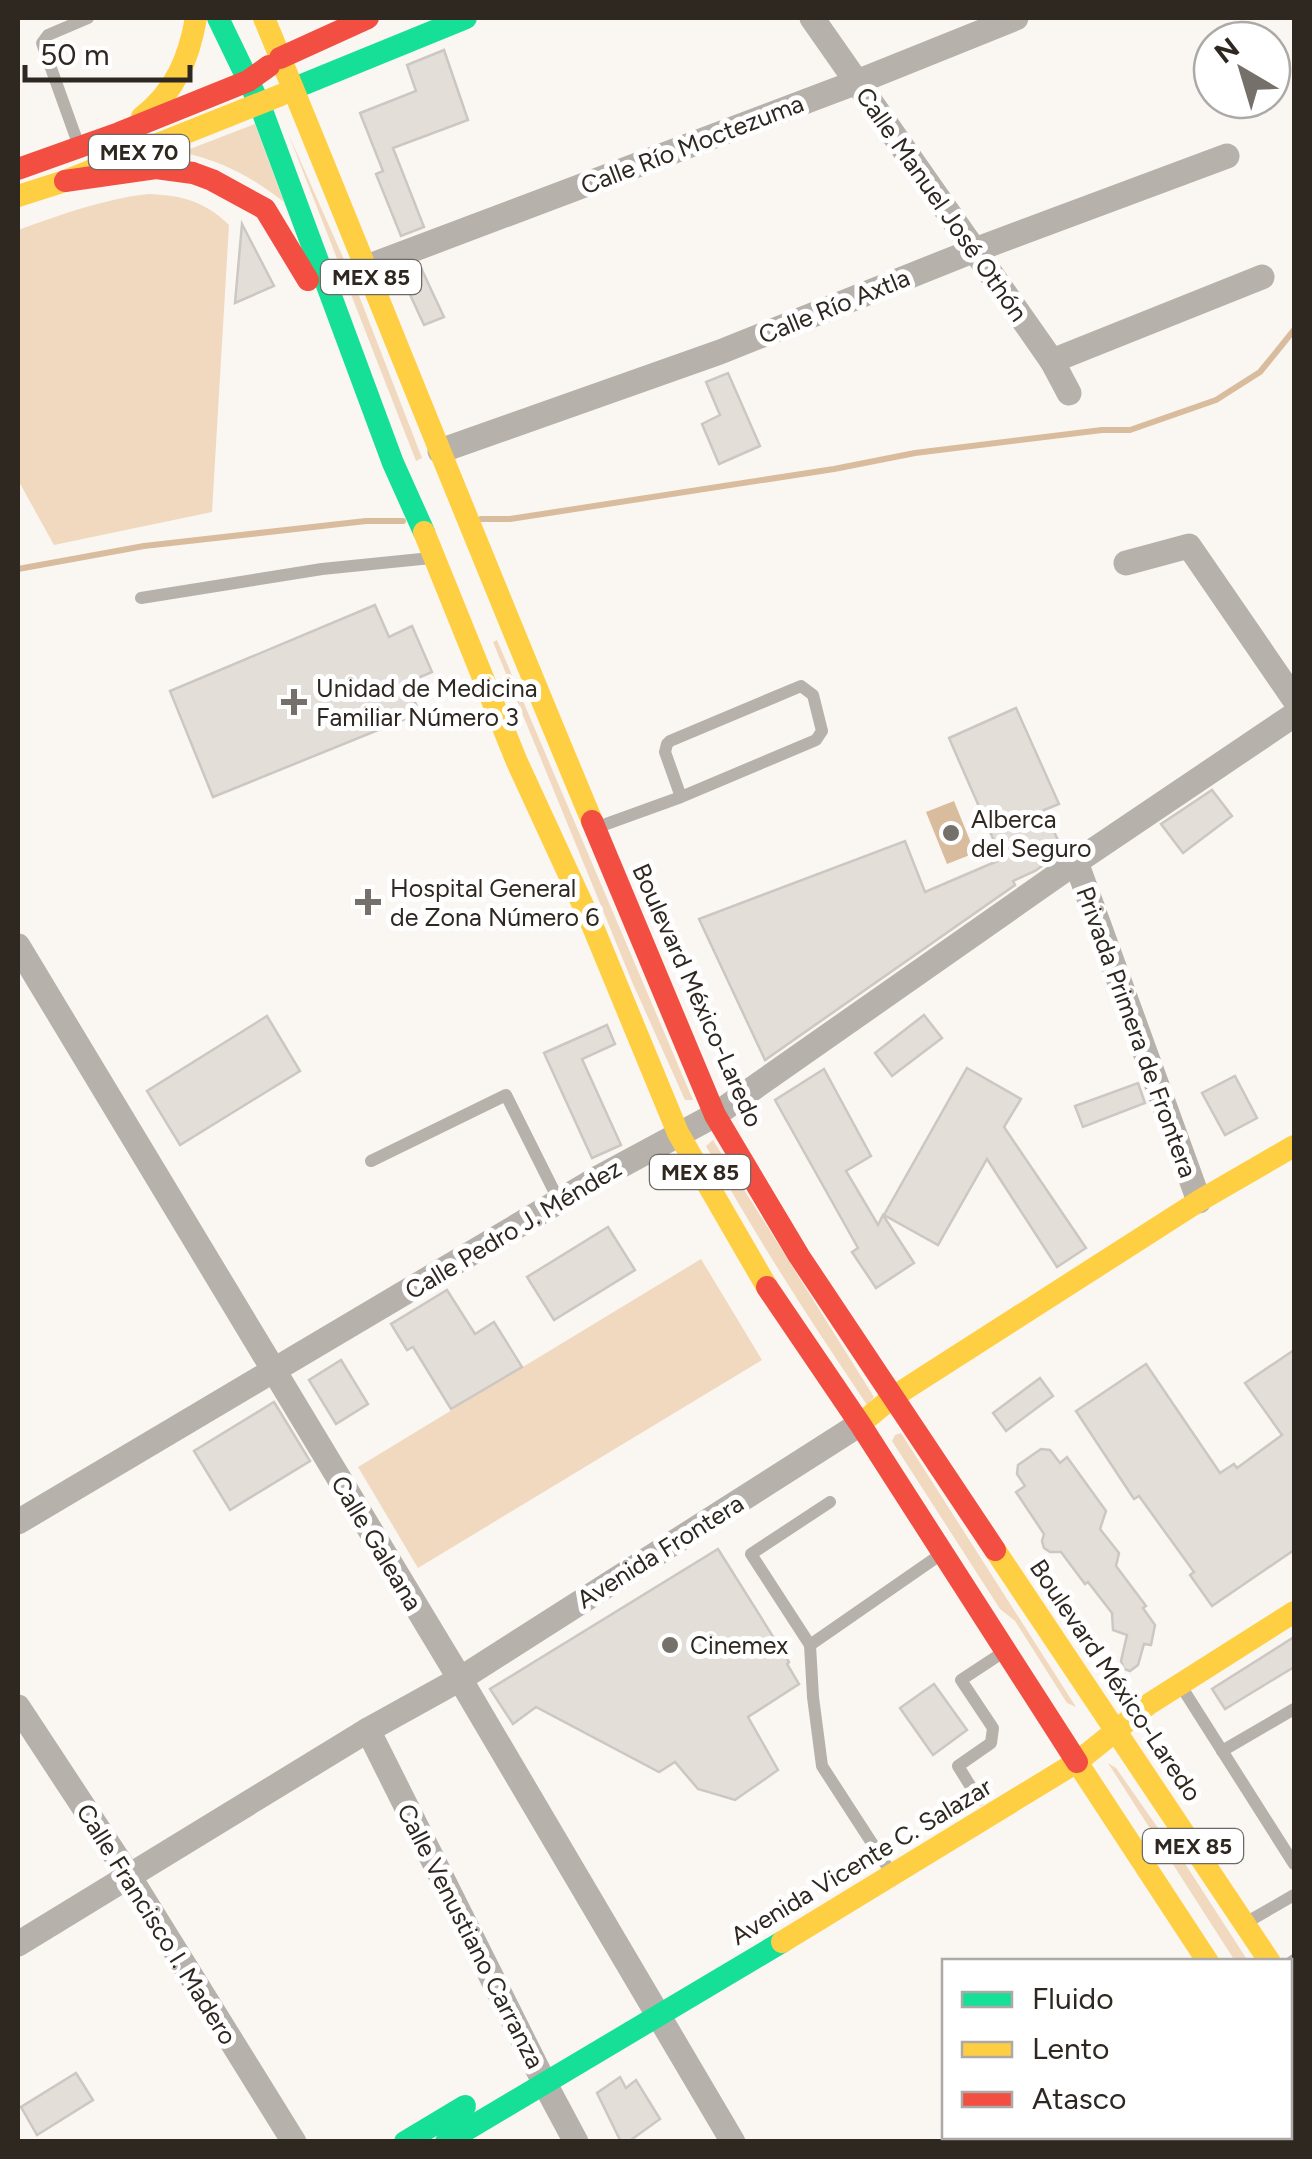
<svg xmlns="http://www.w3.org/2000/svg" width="1312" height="2159" font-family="Figtree,sans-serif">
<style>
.green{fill:#f1d9c0}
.water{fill:#d9bc9d}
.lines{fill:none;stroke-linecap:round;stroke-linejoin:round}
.stream{stroke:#d9bc9d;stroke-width:6}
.building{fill:#e3ded8;stroke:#ccc7c2;stroke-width:2.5}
.lane{stroke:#b7b1ab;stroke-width:12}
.street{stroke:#b7b1ab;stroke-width:25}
.fast{stroke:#16e098;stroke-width:22}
.slow{stroke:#ffcf43;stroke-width:22}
.jam{stroke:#f24e42;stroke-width:22}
.poi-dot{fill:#76706a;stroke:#fff;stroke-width:4}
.labels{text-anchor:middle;stroke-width:10;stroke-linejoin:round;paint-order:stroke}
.shield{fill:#fff;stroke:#6d6864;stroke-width:2.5}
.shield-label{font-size:22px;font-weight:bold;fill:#2f2821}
.street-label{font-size:25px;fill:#2f2821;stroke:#fff}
.poi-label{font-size:25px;fill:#2f2821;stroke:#fff;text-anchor:start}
</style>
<rect width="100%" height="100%" fill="#faf6f2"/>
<g class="green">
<path d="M255,124L284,202C248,175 226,163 182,152Z"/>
<polygon points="288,133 353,280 422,458 416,461"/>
<path d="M148,194C181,195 205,201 229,225L212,512L54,545L18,480V230C61,215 102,199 148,194Z"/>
<polygon points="497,640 693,1100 685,1100 633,984 493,642"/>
<path d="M713,1140L874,1397L867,1405C810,1320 755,1236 706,1146Z"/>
<polygon points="701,1259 762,1360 418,1568 358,1467"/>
<polygon points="901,1433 1076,1707 1067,1703 1015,1621 1000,1609 892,1441 895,1435"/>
<polygon points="1108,1763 1116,1768 1165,1838 1182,1859 1248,1961 1235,1961"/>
</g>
<polygon class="water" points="954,801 975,853 947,864 926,812"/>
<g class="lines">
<g class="stream">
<polyline points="481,519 510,519 834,469 915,453 1102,430 1130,430 1216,400 1260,372 1294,330"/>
<polyline points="18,569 144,546 366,521 403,521"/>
</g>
</g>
<g class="building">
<polygon points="444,50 468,120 393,148 424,227 401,236 376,174 383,171 360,113 416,91 407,65"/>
<polygon points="242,224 274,286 235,303"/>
<polygon points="421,268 444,317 424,325 402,277"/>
<polygon points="728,373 760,446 719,464 702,424 720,415 706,382"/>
<polygon points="375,605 389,637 412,626 432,672 406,683 420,713 213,797 170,691"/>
<polygon points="1016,708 1059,804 1044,810 1063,851 1035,871 1013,881 1015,885 765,1060 699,919 905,841 925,892 1002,859 949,738"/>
<polygon points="1212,790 1232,816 1183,853 1161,824"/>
<polygon points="924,1015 942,1038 892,1076 875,1053"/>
<polygon points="267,1016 300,1071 180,1145 147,1091"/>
<polygon points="607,1025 615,1044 582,1059 621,1145 592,1158 544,1053"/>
<polygon points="967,1068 1021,1099 1004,1127 1086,1248 1057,1267 987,1159 938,1245 884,1215"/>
<polygon points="824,1069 871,1156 846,1171 878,1225 883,1215 914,1263 876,1288 852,1252 858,1248 775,1100"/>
<polygon points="1235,1076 1257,1118 1225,1135 1202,1093"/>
<polygon points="1138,1083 1145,1103 1083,1127 1075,1106"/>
<polygon points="608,1227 635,1270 554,1320 527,1277"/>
<polygon points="447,1290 475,1334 494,1322 522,1367 451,1409 413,1347 407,1350 391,1324"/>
<polygon points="1294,1350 1294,1550 1212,1606 1190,1575 1194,1572 1139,1496 1134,1499 1076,1411 1146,1364 1220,1473 1234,1464 1237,1468 1282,1435 1245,1383"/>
<polygon points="341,1360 368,1404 336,1424 309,1380"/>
<polygon points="1040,1378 1053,1396 1006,1431 993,1413"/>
<polygon points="274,1402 310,1461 230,1510 194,1451"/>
<polygon points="1041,1449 1050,1450 1060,1463 1067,1457 1106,1511 1100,1529 1119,1553 1116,1566 1146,1606 1143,1608 1155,1625 1151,1645 1144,1644 1138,1665 1130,1671 1124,1669 1121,1661 1127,1635 1113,1630 1112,1613 1088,1582 1085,1584 1061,1552 1050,1552 1044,1548 1042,1541 1044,1534 1016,1492 1025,1486 1017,1474 1018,1465"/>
<polygon points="718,1549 789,1662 787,1664 799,1684 748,1717 778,1770 735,1800 698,1789 675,1762 659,1772 536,1707 513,1724 490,1689"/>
<polygon points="1294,1637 1294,1667 1225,1709 1212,1689"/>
<polygon points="934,1684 967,1730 933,1755 900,1708"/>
<polygon points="76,2073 93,2100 37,2135 21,2107"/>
<polygon points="620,2077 626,2088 636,2080 660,2119 628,2142 621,2142 597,2093"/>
</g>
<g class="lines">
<g class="lane">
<polyline points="79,146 42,43 48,35 88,18"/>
<polyline points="141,598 322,569 431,558"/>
<polyline points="598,827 681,797 816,740 822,731 813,695 801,686 670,741 667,744 665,752 681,797"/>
<polyline points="371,1161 506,1095 559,1201"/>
<polyline points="810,1645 751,1554 830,1502"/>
<polyline points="1181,1686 1294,1864"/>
<polyline points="1222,1751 1294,1709"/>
<polyline points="979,1800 958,1766 991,1743 993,1728 961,1680 999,1655"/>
<polyline points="892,1874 822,1766 813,1697 810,1645 937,1557"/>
<polyline points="1249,1921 1294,1895"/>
<polyline points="1290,1963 1294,1960"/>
</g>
<g class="street">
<polyline points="812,18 1052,361 1069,393"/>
<polyline points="367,267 857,82 1016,18"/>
<polyline points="1052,361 1262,277"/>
<polyline points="440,451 720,352 975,250 1227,156"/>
<polyline points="1126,563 1189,546 1294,699"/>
<polyline points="1076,862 1199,1201"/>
<polyline points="18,946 460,1679 733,2142"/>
<polyline points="18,1522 598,1178 715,1115 1076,862 1294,715"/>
<polyline points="18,1707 129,1876 294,2142"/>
<polyline points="368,1730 545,2084 576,2142"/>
<polyline points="18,1944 368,1730 460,1679 860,1424"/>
<polyline points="1290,2061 1294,2059"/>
<polyline points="1149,2142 1157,2136"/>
</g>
<g class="fast">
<polyline points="218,18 260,105 393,463 424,532"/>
<polyline points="292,89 466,18"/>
<polyline points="1290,1993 1294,2002"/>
<polyline points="405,2142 465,2106"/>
<polyline points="446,2142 782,1942"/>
</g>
<g class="slow">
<path d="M264,18C374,285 480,554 592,821"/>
<path d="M142,117C175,92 189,58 196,18"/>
<polyline points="18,196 65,181 281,95"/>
<polyline points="424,532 517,762 593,927 678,1133 767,1287"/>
<polyline points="860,1424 893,1397 1199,1201 1294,1146"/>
<polyline points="995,1550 1270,1962"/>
<polyline points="1077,1762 1208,1962"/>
<polyline points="782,1942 1077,1762 1149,1704 1294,1612"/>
<polyline points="1290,2086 1294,2093"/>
</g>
<g class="jam">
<polyline points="280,58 368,18"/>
<polyline points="18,169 119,133 248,81 269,66"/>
<polyline points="65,181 156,168 193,173 212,180 265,209 308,280"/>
<polyline points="592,821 715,1115 799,1256 995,1550"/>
<polyline points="767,1287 860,1424 1077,1762"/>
</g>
</g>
<g class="poi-dot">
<path d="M289 687h10v10h10v10h-10v10h-10v-10h-10v-10h10z"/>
<circle cx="951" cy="833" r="10"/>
<path d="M363 887h10v10h10v10h-10v10h-10v-10h-10v-10h10z"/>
<circle cx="670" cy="1645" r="10"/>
</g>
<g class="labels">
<g class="shield">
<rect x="89" y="135" width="100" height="34" rx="8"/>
<rect x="321" y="260" width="100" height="34" rx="8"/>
<rect x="650" y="1155" width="100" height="34" rx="8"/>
<rect x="1143" y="1829" width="100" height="34" rx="8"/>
</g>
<g class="shield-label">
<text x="139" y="160">MEX 70</text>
<text x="371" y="285">MEX 85</text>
<text x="700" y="1180">MEX 85</text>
<text x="1193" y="1854">MEX 85</text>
</g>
<g class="street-label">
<text transform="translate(692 144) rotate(-21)" y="9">Calle Río Moctezuma</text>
<text transform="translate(942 204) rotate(55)" y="9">Calle Manuel José Othón</text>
<text transform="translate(834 306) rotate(-22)" y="9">Calle Río Axtla</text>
<text transform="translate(698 995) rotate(66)" y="9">Boulevard México-Laredo</text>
<text transform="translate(1137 1032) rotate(70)" y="9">Privada Primera de Frontera</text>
<text transform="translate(513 1229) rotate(-31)" y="9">Calle Pedro J. Méndez</text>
<text transform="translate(377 1543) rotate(59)" y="9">Calle Galeana</text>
<text transform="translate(660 1551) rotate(-32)" y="9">Avenida Frontera</text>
<text transform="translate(1116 1680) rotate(56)" y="9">Boulevard México-Laredo</text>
<text transform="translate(861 1861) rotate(-31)" y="9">Avenida Vicente C. Salazar</text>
<text transform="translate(157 1924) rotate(58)" y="9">Calle Francisco I. Madero</text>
<text transform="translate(471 1936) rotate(63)" y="9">Calle Venustiano Carranza</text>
</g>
<g class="poi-label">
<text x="316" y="697">Unidad de Medicina<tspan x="316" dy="29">Familiar Número 3</tspan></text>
<text x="971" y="828">Alberca<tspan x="971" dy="29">del Seguro</tspan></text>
<text x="390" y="897">Hospital General<tspan x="390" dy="29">de Zona Número 6</tspan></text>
<text x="690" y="1654">Cinemex</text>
</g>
</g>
<rect width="1312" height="2159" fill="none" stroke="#2f2821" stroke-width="40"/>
<rect x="942" y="1959" width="350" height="180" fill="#ffffff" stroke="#aca9a6" stroke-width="2.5"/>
<rect x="962" y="1992" width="50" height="15" fill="#16e098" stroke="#aca9a6" stroke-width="2.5"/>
<text x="1032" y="2009" font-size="30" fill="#2f2821">Fluido</text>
<rect x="962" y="2042" width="50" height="15" fill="#ffcf43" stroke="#aca9a6" stroke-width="2.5"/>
<text x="1032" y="2059" font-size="30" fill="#2f2821">Lento</text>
<rect x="962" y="2092" width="50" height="15" fill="#f24e42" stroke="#aca9a6" stroke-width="2.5"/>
<text x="1032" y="2109" font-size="30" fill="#2f2821">Atasco</text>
<g transform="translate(1242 70) rotate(322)"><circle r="48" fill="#ffffff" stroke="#aca9a6" stroke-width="2.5"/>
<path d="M0-8L18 38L0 25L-18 38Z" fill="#76706a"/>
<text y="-15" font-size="28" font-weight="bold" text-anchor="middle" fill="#2f2821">N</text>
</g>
<path d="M25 65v15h165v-15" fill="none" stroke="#2f2821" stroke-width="5"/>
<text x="40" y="65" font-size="30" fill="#2f2821" stroke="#ffffff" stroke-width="8" paint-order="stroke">50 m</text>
</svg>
